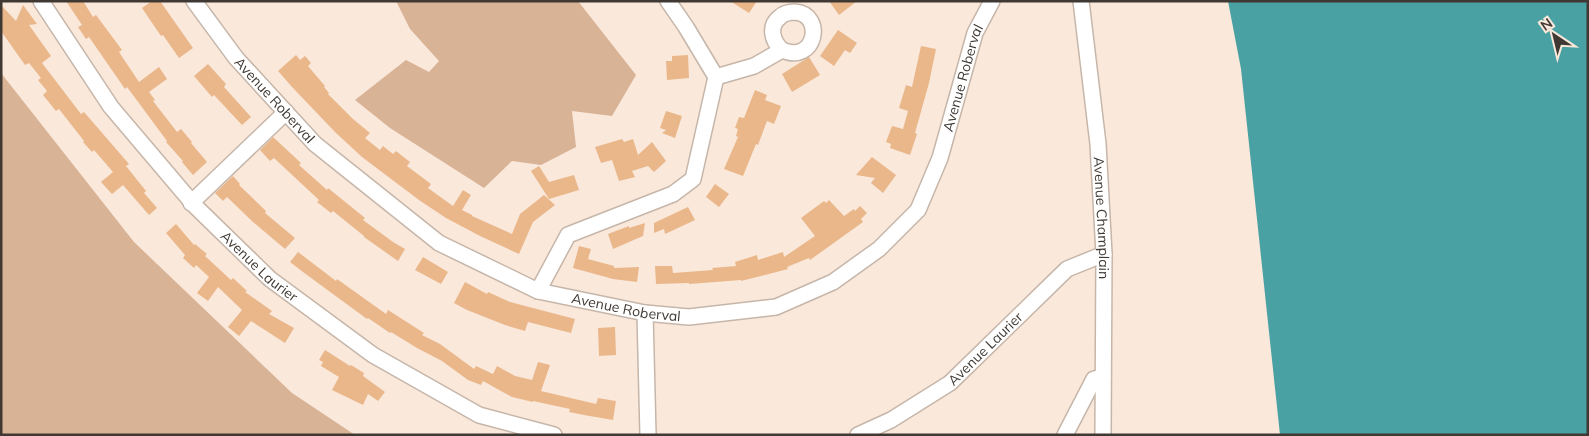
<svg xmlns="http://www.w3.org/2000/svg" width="1589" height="436" font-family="Mulish,sans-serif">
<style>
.green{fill:#d9b396}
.water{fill:#49a1a3}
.building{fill:#eab78a}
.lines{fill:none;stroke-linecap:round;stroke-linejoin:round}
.minor-casing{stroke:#c6b6a9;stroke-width:18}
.minor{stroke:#fff;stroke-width:15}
.labels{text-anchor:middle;stroke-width:5;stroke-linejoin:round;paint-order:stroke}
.street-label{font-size:14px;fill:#3f3833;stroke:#fae8db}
</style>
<rect width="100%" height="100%" fill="#fae8db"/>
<g class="green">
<polygon points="396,1 578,1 636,75 612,116 572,111 576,147 541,165 512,161 484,188 390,128 355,100 406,60 429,72 439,61 410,29"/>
<polygon points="1,73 134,242 292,393 355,435 1,435"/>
</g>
<polygon class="water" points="1228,1 1588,1 1588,435 1280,435 1241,69"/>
<g class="building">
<polygon points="66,1 83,1 93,17 96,15 122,50 119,52 139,82 159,67 167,79 149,92 155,100 153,101 177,132 181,129 192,142 191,143 207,162 193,175 182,162 183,161 166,142 167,141 127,87 125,89 89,37 86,39 78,27 82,25"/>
<polygon points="152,1 160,1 193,48 179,58 163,35 161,36 142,8"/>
<polygon points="730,1 757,1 749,13"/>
<polygon points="829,1 857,1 839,15"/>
<polygon points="1,5 16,21 23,5 37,24 29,25 51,56 42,63 81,114 84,112 129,164 126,166 146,191 144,193 157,208 149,215 123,185 112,194 101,182 113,172 94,150 92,152 83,142 84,141 59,109 56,111 43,95 47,91 38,80 41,78 29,63 25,65 1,31"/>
<polygon points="838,30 857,43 850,53 845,50 834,66 820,56"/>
<polygon points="921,46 936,49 929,83 915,133 917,134 910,155 890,148 891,144 886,142 892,126 903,129 908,111 899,108 906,85 912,87"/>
<polygon points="296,55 300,60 305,56 311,63 308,66 325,86 324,87 329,93 328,94 353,119 370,133 365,138 380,150 383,146 393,154 396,151 410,162 407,166 431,184 428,188 453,206 463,190 471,195 462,210 472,215 472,216 512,234 520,214 544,195 555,205 533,222 519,254 480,236 446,218 419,200 362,157 335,132 293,88 278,71"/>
<polygon points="688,55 689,78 667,80 666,61 672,61 672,56"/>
<polygon points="809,57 820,75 792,92 782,74"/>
<polygon points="208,64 226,84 224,87 251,117 242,125 214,95 212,97 194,76"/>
<polygon points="755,90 767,95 765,100 781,106 774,124 767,121 758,145 756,144 743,176 724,169 738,137 736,136 738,129 735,128 739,117 744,118"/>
<polygon points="666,111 682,116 675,138 662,133 666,130 660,128"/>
<polygon points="273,137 301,163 299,165 327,190 328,188 365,218 363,220 393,242 405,249 398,261 364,237 364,236 333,211 331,213 317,202 319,200 274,158 270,161 260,150"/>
<polygon points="622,139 624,142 633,139 638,155 652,142 666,161 654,172 648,166 632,171 635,177 619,181 612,160 601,163 595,147"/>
<polygon points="872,157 896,175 883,193 871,183 875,178 856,175"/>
<polygon points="539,166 549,182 574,175 579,190 549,199 531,171"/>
<polygon points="233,176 240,184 239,185 266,211 265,213 295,238 285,249 253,222 227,197 223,201 215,193"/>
<polygon points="715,184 729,194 719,207 706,197"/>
<polygon points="829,200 844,216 854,209 855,211 860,206 867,213 861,219 863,222 810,260 809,258 787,267 788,269 741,281 741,280 689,284 689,283 656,284 655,266 672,266 673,273 713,270 712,268 736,266 735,262 757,255 758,260 783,252 784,257 815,236 801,218 824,201 826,203"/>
<polygon points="688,207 695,220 665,234 664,229 654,233 654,223"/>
<polygon points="645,223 643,236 613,249 608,234 629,226 629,228"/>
<polygon points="176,224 194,245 195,244 207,254 205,256 231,280 233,278 247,291 245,292 272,311 269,314 294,328 285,343 251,321 239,336 228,327 242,310 218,287 208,301 197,293 209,277 196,265 194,268 183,258 185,255 166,233"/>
<polygon points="579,246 591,249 588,259 614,266 614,268 639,267 637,282 613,279 573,268"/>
<polygon points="298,252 336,281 337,279 386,314 388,310 424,333 422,335 440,344 474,369 476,366 493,374 497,366 515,376 532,380 538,362 550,365 541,391 596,404 598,398 616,401 613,420 584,415 569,412 570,409 533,401 533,402 512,397 483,381 481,385 468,380 442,361 417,348 391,332 390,333 368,318 367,319 303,272 290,262"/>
<polygon points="423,257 448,272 441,284 415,270"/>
<polygon points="465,282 487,294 488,292 510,302 575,319 571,333 528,322 525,331 505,325 467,310 454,303"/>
<polygon points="615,327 616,355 599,356 598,328"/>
<polygon points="325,350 350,366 351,365 364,373 363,376 385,392 378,401 368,394 363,405 332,390 339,377 321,366 323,362 319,360"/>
</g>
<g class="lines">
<g class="minor-casing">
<g id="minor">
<path id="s1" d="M41,1L111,107L195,206L270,279L373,355L479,415L554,435"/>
<path id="s2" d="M194,1L236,58L315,144L439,243L538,291L645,313L689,317L776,307L833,282L879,249L918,210L940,158L975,33L992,1"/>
<polyline points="668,1 686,27 716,77"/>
<path id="s3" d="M1081,1L1098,144L1104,254L1103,435"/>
<polyline points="191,203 286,112"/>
<path d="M538,291L568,235L673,194L693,179L716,77L754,66L782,50C816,65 825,14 795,12C790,12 784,13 780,17C768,26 772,41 782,50"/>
<polyline points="645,313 648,435"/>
<path id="s4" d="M858,435L891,420L950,383L1067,269L1104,254"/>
<polyline points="1065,435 1094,379 1103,377"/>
</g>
</g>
<use href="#minor" class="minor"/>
</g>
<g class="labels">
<g class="street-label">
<text dy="5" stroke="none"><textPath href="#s2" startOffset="1011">Avenue Roberval</textPath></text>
<text dy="5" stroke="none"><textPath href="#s2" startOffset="128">Avenue Roberval</textPath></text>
<text dy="5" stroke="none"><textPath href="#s3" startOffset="218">Avenue Champlain</textPath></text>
<text dy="5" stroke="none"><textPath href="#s1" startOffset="345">Avenue Laurier</textPath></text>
<text dy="5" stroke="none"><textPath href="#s2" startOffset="546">Avenue Roberval</textPath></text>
<text dy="5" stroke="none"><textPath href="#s4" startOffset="155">Avenue Laurier</textPath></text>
</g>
</g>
<rect width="1589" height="436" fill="none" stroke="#3f3833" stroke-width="5"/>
<g transform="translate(1554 35) rotate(325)" stroke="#fae8db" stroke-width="4" paint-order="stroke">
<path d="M0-4L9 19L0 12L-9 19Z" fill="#3f3833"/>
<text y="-8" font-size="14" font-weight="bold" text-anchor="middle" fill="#3f3833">N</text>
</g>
</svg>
